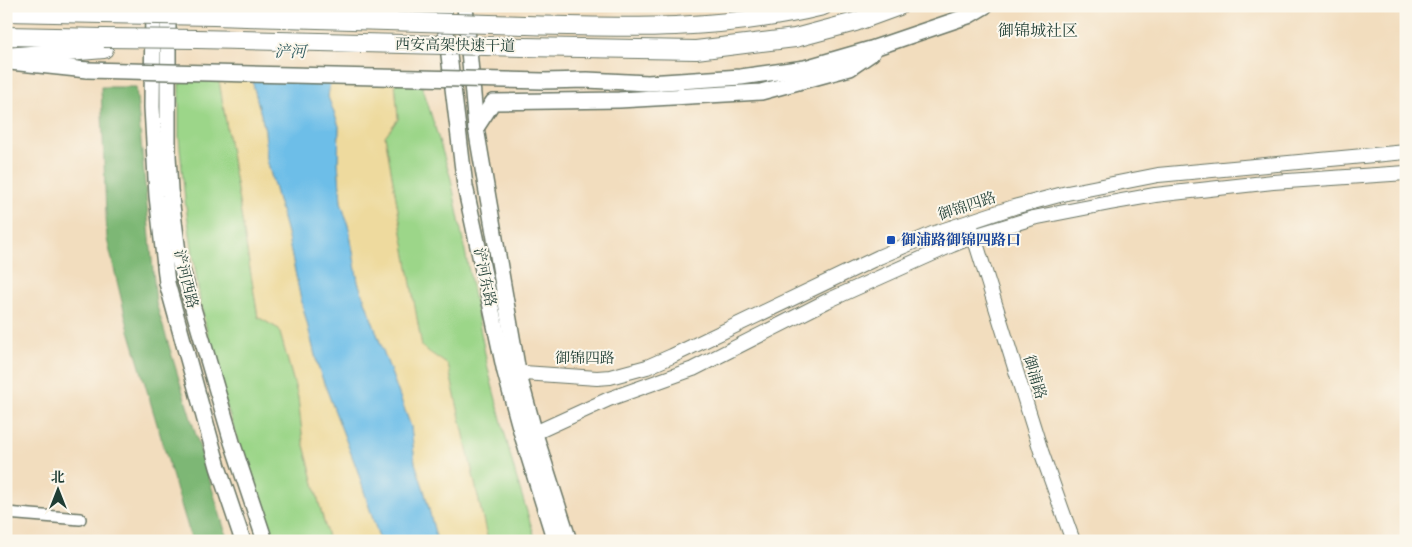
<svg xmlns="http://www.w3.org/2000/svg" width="1412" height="547" font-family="'Libre Caslon Text','Noto Serif SC',serif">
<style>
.green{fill:#9cd689;stroke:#5e8a5e}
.forest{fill:#7db775;stroke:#4e7a54}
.sand{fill:#eeda9e;stroke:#868c69}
.water{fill:#6dbee8;stroke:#467e8e}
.pier{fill:#f2ddbe}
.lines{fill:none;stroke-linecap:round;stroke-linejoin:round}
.minor-casing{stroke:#697564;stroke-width:14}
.tertiary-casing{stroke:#697564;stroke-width:16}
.secondary-casing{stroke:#697564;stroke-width:18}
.trunk-casing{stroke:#697564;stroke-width:20}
.minor{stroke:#fff;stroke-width:11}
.tertiary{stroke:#fff;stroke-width:14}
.secondary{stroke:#fff;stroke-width:15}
.trunk{stroke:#fff;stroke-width:18}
.secondary-bridge-casing{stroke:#697564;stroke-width:18;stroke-linecap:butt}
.trunk-bridge-casing{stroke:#697564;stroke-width:20;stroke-linecap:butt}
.secondary-bridge{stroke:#fff;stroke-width:15}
.trunk-bridge{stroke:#fff;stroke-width:18}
.transit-dot{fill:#1a4fb4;stroke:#fbf7ec;stroke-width:2}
.labels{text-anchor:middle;stroke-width:4;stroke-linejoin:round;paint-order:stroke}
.street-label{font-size:15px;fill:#1f3d34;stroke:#fbf7ec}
.transit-label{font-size:15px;font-weight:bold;fill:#164399;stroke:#fbf7ec;text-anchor:start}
.neighbourhood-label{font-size:16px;fill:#1f3d34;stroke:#fbf7ec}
.water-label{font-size:16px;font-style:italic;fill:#325d61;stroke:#fbf7ec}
</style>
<rect width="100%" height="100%" fill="#fbf7ec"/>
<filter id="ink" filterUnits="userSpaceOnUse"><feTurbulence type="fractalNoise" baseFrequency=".02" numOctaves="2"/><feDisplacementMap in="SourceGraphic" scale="10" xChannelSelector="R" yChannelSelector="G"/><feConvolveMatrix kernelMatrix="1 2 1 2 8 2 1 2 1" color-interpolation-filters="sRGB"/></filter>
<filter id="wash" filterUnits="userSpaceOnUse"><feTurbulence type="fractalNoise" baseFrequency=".0096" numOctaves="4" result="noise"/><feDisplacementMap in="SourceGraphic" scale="20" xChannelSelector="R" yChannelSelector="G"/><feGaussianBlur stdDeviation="1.12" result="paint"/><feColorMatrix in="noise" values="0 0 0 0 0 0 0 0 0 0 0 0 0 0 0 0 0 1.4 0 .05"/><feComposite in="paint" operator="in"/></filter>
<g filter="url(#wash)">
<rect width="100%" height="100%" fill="#f2ddbe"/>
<g class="green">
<polygon points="189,79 219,80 258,317 279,329 298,397 303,441 329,541 269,541 216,372 200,301 185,200 179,137 179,84"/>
<polygon points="395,82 421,82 451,179 488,369 515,473 536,541 488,541 448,365 422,348 385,136 398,119"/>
</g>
<polygon class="forest" points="101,87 136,87 156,303 228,541 192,541 128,327 107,239"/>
<g class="sand">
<polygon points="219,80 252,80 265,130 267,160 287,233 300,295 318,367 357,469 380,541 329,541 303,441 298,397 279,329 258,317"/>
<polygon points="330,81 395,82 398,119 385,136 422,347 448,365 488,541 437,541 424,490 415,463 411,427 358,282 349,229 341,202 338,162 339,126 328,97"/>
</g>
<polygon class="water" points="252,80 330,81 328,97 339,126 338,162 341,202 349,229 358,282 411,427 415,463 424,490 437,541 380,541 357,469 318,367 300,295 287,233 267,160 265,130"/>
<polygon class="pier" points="240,6 346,6 341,41 332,81 249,80 244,59"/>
</g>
<g filter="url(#ink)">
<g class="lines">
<g class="minor-casing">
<polyline id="minor" points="6,513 80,519"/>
</g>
<g class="tertiary-casing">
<g id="tertiary">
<polyline points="971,227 1041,451 1073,541"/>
<polyline points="509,372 597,378 610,377 647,367 672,356 879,257 932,234 1014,207 1067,193 1158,175 1406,152"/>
<polyline points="526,437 609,399 693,369 827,301 952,245 974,236 1033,218 1110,203 1155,195 1273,182 1406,173"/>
</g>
</g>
<g class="secondary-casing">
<g id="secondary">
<polyline points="153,6 152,107 157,196 167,283 218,467 243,541"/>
<polyline points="168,6 168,156 170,190 179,260 232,442 265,541"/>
<polyline points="443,6 465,186 505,372 523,438 555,541"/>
<polyline points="465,6 476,128 518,372 535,434 569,541"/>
<polyline points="10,62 87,70"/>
<polyline points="543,81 587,80 648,83 741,77 805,68 871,49 968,16 985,6"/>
<polyline points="476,128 493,102 619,100 761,92 850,68 872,53"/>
</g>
</g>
<g class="trunk-casing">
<g id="trunk">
<polyline points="6,12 102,14"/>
<path d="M524,25C627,28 722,31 823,6"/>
<polyline points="6,36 104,38"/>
<polyline points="523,47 696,50 795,38 855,22 899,6"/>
<polyline points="6,57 104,49"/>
</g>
</g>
<use href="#minor" class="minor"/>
<use href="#tertiary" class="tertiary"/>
<use href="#secondary" class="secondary"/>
<use href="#trunk" class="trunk"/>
<g class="secondary-bridge-casing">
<polyline id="secondary-bridge" points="87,70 543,81"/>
</g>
<g class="trunk-bridge-casing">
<g id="trunk-bridge">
<polyline points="102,14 214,16 524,25"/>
<polyline points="104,38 197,39 523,47"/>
</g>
</g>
<use href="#secondary-bridge" class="secondary-bridge"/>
<use href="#trunk-bridge" class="trunk-bridge"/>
</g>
</g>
<rect class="transit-dot" x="886" y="235" width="10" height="10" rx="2.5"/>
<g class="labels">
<g class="street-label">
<text transform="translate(455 45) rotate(1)" y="5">西安高架快速干道</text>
<text transform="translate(967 206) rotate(-18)" y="5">御锦四路</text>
<text transform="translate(485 277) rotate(78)" y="5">浐河东路</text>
<text transform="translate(186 279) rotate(76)" y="5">浐河西路</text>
<text x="585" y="363">御锦四路</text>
<text transform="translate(1035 377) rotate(73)" y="5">御浦路</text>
</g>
<g class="transit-label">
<text x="901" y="245">御浦路御锦四路口</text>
</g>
<g class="neighbourhood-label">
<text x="1038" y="36">御锦城社区</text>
</g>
<g class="water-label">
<text x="290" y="57">浐河</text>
</g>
</g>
<rect width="1412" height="547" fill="none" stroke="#fbf7ec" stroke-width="25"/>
<g transform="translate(58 490)" stroke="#fbf7ec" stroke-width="4" paint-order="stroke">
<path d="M0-4L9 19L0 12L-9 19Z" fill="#1f3d34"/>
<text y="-8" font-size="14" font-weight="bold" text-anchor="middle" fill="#1f3d34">北</text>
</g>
</svg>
